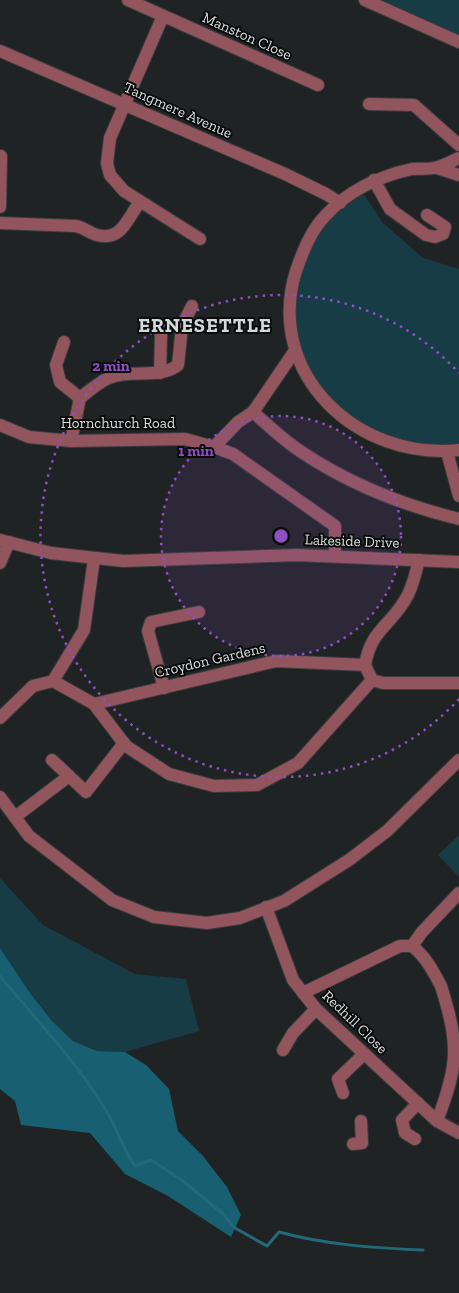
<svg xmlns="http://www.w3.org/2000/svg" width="459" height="1293" font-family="'Zilla Slab',serif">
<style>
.green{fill:#183c45}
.forest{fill:#175f71}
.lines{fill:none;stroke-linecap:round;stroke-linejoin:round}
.stream{stroke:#24697a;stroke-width:3}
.minor-casing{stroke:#393d3e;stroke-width:14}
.minor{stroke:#93555d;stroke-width:12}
.ring{fill:none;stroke:#8e4fc5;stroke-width:2.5;stroke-dasharray:2.5 5}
.labels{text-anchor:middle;stroke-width:4;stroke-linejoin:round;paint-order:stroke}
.street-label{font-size:15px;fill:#dadddd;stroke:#0a0c0c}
.district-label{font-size:20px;font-weight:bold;letter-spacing:1px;fill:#d3d8d9;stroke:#0a0c0c}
.centre{fill:#8e4fc5;stroke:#0a0c0c;stroke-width:2.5}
.ring-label{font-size:15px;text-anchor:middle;font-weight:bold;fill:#8e4fc5;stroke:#0a0c0c;stroke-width:4;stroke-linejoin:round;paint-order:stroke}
</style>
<rect width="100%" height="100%" fill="#1f2324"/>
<g class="green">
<polygon points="380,0 459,0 459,35"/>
<polygon points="363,193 382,222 423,258 459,269 459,443 435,445 387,438 338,408 312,376 298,341 294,321 297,282 315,238 330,219"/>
<polygon points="459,835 459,877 438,855"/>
<polygon points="0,878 43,925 135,974 186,979 199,1031 125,1052 97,1051 73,1041 52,1021 30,993 0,948"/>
</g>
<polygon class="forest" points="0,948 30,993 52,1021 73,1041 97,1051 125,1052 146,1065 169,1089 178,1131 203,1156 227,1187 241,1215 231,1237 168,1196 125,1174 90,1133 21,1125 15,1101 0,1089"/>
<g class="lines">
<path class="stream" d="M0,976C37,1021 82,1067 111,1119C119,1135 124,1151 135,1166L151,1160L183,1181L223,1214L235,1228L267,1246L279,1232C327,1245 374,1248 423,1250"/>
<g class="minor-casing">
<g id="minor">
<polyline points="128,0 318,85"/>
<polyline points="365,0 459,42"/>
<polyline points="163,16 110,138 107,163 110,175 124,191 200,239"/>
<polyline points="0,51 285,174 326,194 340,203"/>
<polyline points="369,104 414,105 459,145"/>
<path d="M459,158C452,161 445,165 438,167C430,170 420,168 412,169C380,176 349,190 326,215C311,230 303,251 296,271C264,374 358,461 459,450"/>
<polyline points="437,168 459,175"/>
<polyline points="374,180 390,209 426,235 435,237 443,234 445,227 427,215"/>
<polyline points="0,207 1,156"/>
<path d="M0,223L75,226C84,227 89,233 97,235C122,242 127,218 140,202"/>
<path d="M64,342L56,365L60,382L80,398C89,391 99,382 109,378C130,368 159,380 178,365L182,326L192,306"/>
<polyline points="160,373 161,335"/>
<path d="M253,412C268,425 283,440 300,451C349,484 402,505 459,519"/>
<polyline points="0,425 29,437 71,441 185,439 214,447 233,454 335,526 335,555"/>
<polyline points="71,441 80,398"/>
<polyline points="214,447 238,422 253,412 294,352"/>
<polyline points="447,452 459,496"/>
<polyline points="0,540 51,553 123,561 297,555 459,562"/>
<path d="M419,560C415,574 413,588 405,600C389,627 371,630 365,665L372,680L383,683H459"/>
<polyline points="0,563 9,542"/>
<polyline points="53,681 94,704 126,746 169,774 214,786 257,785 298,763 372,680"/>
<polyline points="164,688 148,631 151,622 199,612"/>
<polyline points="94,704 276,661 365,665"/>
<polyline points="0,718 33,686 53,681 84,630 94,559"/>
<polyline points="52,760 86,792 124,743"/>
<polyline points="0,797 29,836 112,900 154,917 207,923 240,918 284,901 349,860 387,831 459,760"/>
<polyline points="15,817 69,776"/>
<polyline points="266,907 293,980 316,1009 437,1121 459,1133"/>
<polyline points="412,946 422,932 459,893"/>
<path d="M303,993L400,946H412C426,957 433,971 441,986C459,1044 459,1064 437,1121"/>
<polyline points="283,1050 293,1033 316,1009"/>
<polyline points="343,1093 338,1079 364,1054"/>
<polyline points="415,1139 405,1133 402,1120 418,1103"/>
<polyline points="353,1144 362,1143 361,1121"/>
</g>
</g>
<use href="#minor" class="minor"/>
</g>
<circle cx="281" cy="536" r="120" fill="#8e4fc5" fill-opacity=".12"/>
<g class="ring">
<circle cx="281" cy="536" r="120"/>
<path d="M459 699A241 241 0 1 1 459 373"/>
</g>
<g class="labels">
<g class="street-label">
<text transform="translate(247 36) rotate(24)" y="5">Manston Close</text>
<text transform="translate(178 110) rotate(24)" y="5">Tangmere Avenue</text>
<text x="118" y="428">Hornchurch Road</text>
<text transform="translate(352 541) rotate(2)" y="5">Lakeside Drive</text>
<text transform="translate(210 660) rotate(-13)" y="5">Croydon Gardens</text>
<text transform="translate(355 1022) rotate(44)" y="5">Redhill Close</text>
</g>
<g class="district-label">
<text x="205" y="332">ERNESETTLE</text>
</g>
</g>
<circle cx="281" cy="536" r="8" class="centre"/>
<g class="ring-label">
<text x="111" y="371">2 min</text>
<text x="196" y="456">1 min</text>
</g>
</svg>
